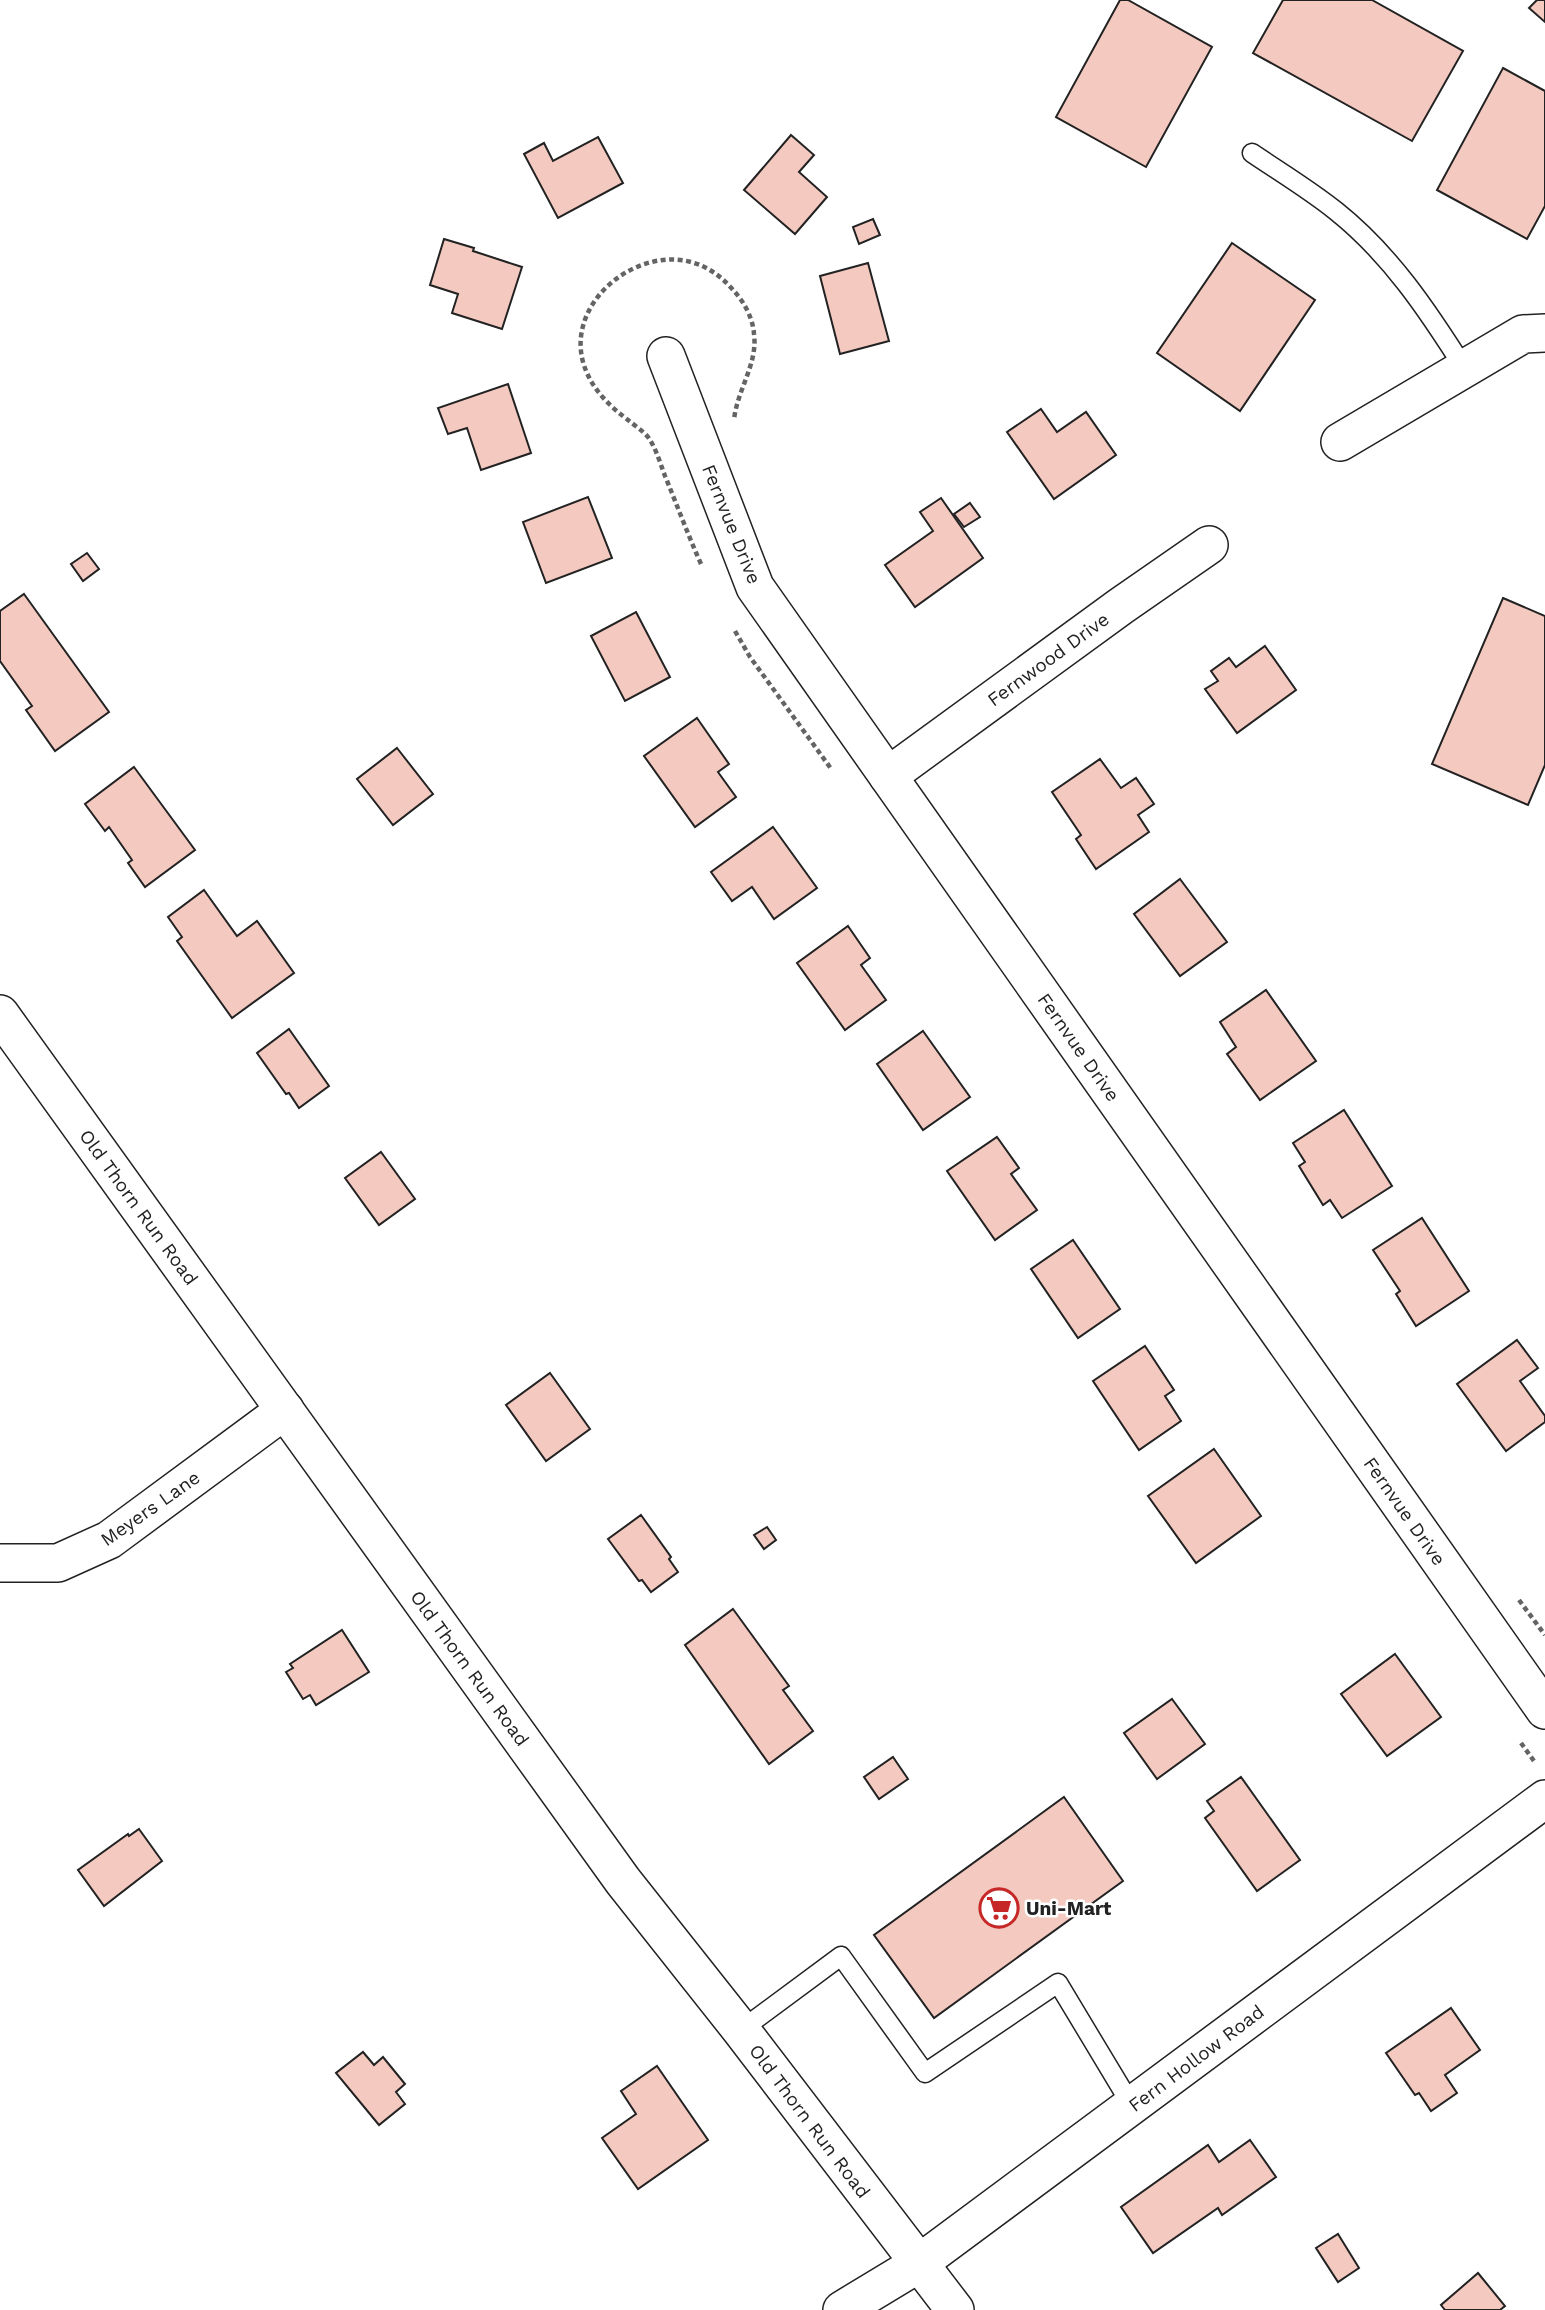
<svg xmlns="http://www.w3.org/2000/svg" width="1545" height="2310" font-family="'Work Sans',sans-serif">
<style>
.building{fill:#f3c9c0;stroke:#222;stroke-width:2}
.lines{fill:none;stroke-linecap:round;stroke-linejoin:round}
.service-casing{stroke:#222;stroke-width:21}
.minor-casing{stroke:#222;stroke-width:40}
.path{stroke:#646464;stroke-width:4.5;stroke-dasharray:5 3.5;stroke-linecap:butt}
.service{stroke:#fff;stroke-width:18}
.minor{stroke:#fff;stroke-width:37}
.labels{text-anchor:middle;stroke-width:5;stroke-linejoin:round;paint-order:stroke}
.street-label{font-size:19px;fill:#222;stroke:#fff}
.poi-label{font-size:19px;font-weight:bold;fill:#222;stroke:#fff;text-anchor:start}
</style>
<rect width="100%" height="100%" fill="#fff"/>
<g class="building">
<polygon points="1120,0 1128,0 1212,47 1146,167 1056,117"/>
<polygon points="1283,0 1372,0 1463,51 1412,141 1253,53"/>
<polygon points="1537,0 1545,0 1545,22 1529,8"/>
<polygon points="1503,68 1545,91 1545,206 1527,239 1437,190"/>
<polygon points="791,135 814,155 799,172 827,197 795,234 744,190"/>
<polygon points="598,137 623,183 558,218 524,154 544,143 553,161"/>
<polygon points="873,219 880,235 859,244 853,227"/>
<polygon points="444,239 474,248 473,251 522,267 502,329 452,313 458,294 430,285"/>
<polygon points="1232,243 1315,300 1240,411 1157,353"/>
<polygon points="868,263 889,341 840,354 820,276"/>
<polygon points="508,384 531,453 481,470 467,428 448,434 438,408"/>
<polygon points="1041,409 1057,432 1086,412 1116,455 1054,499 1007,432"/>
<polygon points="588,497 612,558 546,583 523,522"/>
<polygon points="941,498 983,558 915,607 885,565 933,531 920,512"/>
<polygon points="970,503 980,517 964,527 954,514"/>
<polygon points="87,553 99,569 83,581 71,564"/>
<polygon points="24,594 109,712 55,751 26,710 32,706 0,661 0,611"/>
<polygon points="1503,598 1545,616 1545,765 1528,805 1432,764"/>
<polygon points="636,612 670,677 625,701 591,636"/>
<polygon points="1265,646 1296,690 1237,733 1205,689 1218,681 1211,671 1229,658 1236,667"/>
<polygon points="697,718 729,764 718,772 736,797 695,827 644,756"/>
<polygon points="397,748 433,794 393,825 357,779"/>
<polygon points="1100,759 1121,788 1136,778 1154,804 1138,815 1149,832 1096,869 1076,839 1081,835 1052,792"/>
<polygon points="134,767 195,850 145,887 128,863 132,860 109,827 105,831 85,804"/>
<polygon points="773,827 817,888 774,919 752,887 732,901 711,872"/>
<polygon points="1180,879 1227,942 1180,976 1134,914"/>
<polygon points="204,890 237,936 257,921 294,973 232,1018 177,941 182,937 168,917"/>
<polygon points="848,926 870,958 861,965 886,1000 845,1030 797,963"/>
<polygon points="1266,990 1316,1061 1260,1100 1227,1054 1236,1047 1220,1022"/>
<polygon points="289,1029 329,1086 299,1108 289,1093 286,1094 257,1053"/>
<polygon points="923,1031 970,1097 923,1130 877,1064"/>
<polygon points="1344,1110 1392,1186 1342,1218 1330,1200 1323,1205 1299,1166 1305,1162 1293,1143"/>
<polygon points="997,1137 1019,1168 1011,1174 1037,1210 995,1240 947,1171"/>
<polygon points="381,1152 415,1199 379,1225 345,1178"/>
<polygon points="1422,1218 1469,1291 1416,1326 1396,1294 1400,1291 1373,1250"/>
<polygon points="1073,1240 1120,1309 1078,1338 1031,1269"/>
<polygon points="1517,1340 1538,1368 1520,1381 1545,1416 1545,1422 1506,1451 1457,1384"/>
<polygon points="1145,1346 1174,1390 1165,1396 1181,1421 1139,1450 1093,1381"/>
<polygon points="550,1373 590,1429 546,1461 506,1405"/>
<polygon points="1214,1449 1261,1516 1196,1563 1148,1496"/>
<polygon points="641,1515 671,1557 669,1559 678,1572 651,1592 642,1580 639,1581 608,1539"/>
<polygon points="767,1527 776,1540 764,1549 754,1535"/>
<polygon points="733,1609 789,1686 783,1690 813,1731 769,1764 685,1645"/>
<polygon points="342,1630 369,1672 316,1705 310,1695 303,1699 286,1672 293,1668 290,1664"/>
<polygon points="1395,1654 1441,1717 1387,1756 1341,1694"/>
<polygon points="1172,1699 1205,1744 1157,1779 1124,1733"/>
<polygon points="893,1757 908,1779 879,1799 864,1777"/>
<polygon points="1241,1777 1300,1860 1257,1891 1205,1818 1214,1811 1207,1801"/>
<polygon points="1064,1797 1123,1881 934,2018 874,1935"/>
<polygon points="139,1829 162,1861 104,1906 78,1870 128,1834 129,1836"/>
<polygon points="1451,2008 1480,2050 1445,2075 1457,2093 1431,2111 1419,2093 1415,2095 1386,2053"/>
<polygon points="363,2052 374,2065 383,2057 405,2084 396,2092 405,2104 379,2125 336,2073"/>
<polygon points="657,2066 708,2140 638,2189 602,2138 636,2114 621,2091"/>
<polygon points="1250,2140 1276,2177 1222,2215 1218,2208 1153,2253 1121,2207 1208,2145 1219,2162"/>
<polygon points="1338,2234 1359,2268 1338,2282 1316,2248"/>
<polygon points="1478,2273 1505,2306 1500,2310 1445,2310 1441,2305"/>
</g>
<g class="lines">
<g class="service-casing">
<g id="service">
<path d="M1252,153C1280,172 1310,190 1336,211C1390,254 1428,311 1464,368"/>
<polyline points="741,2030 841,1956 925,2073 1058,1983 1132,2106"/>
</g>
</g>
<g class="minor-casing">
<g id="minor">
<polyline points="666,356 755,587 1545,1710"/>
<polyline points="1340,442 1523,334 1545,333"/>
<polyline points="888,776 1121,606 1209,545"/>
<polyline points="0,1014 623,1881 741,2030 955,2310"/>
<polyline points="0,1563 58,1563 109,1540 285,1410"/>
<polyline points="842,2310 918,2264 1545,1799"/>
</g>
</g>
<g class="path">
<path d="M701,564C688,535 677,505 665,476C660,463 656,448 648,437C642,430 634,425 628,420C608,405 590,387 583,362C567,303 634,247 691,262C709,267 722,277 734,291C744,302 753,318 754,334C758,364 737,390 734,420"/>
<polyline points="735,631 750,657 832,770"/>
<polyline points="1519,1600 1545,1635"/>
<polyline points="1521,1743 1534,1761"/>
</g>
<use href="#service" class="service"/>
<use href="#minor" class="minor"/>
</g>
<defs>
<g id="supermarket-ring" transform="scale(2.0125)"><circle r="9.5" fill="#fff" stroke="#c62828" stroke-width="1.5"/><path d="M-6-5.5h2.5l.6 2H6L4.5 2H-2.5L-4.4-4H-6ZM-1.5 3.2a1.3 1.3 0 1 0 .1 0ZM3 3.2a1.3 1.3 0 1 0 .1 0Z" fill="#c62828"/></g>
</defs>
<g fill-rule="evenodd">
<use href="#supermarket-ring" x="999" y="1908"/>
</g>
<g class="labels">
<g class="street-label">
<text transform="translate(732 524) rotate(68)" y="7">Fernvue Drive</text>
<text transform="translate(1048 659) rotate(-36)" y="7">Fernwood Drive</text>
<text transform="translate(1079 1047) rotate(55)" y="7">Fernvue Drive</text>
<text transform="translate(139 1207) rotate(54)" y="7">Old Thorn Run Road</text>
<text transform="translate(150 1508) rotate(-35)" y="7">Meyers Lane</text>
<text transform="translate(1405 1511) rotate(55)" y="7">Fernvue Drive</text>
<text transform="translate(470 1668) rotate(54)" y="7">Old Thorn Run Road</text>
<text transform="translate(1196 2058) rotate(-37)" y="7">Fern Hollow Road</text>
<text transform="translate(810 2121) rotate(53)" y="7">Old Thorn Run Road</text>
</g>
<g class="poi-label">
<text x="1026" y="1915">Uni-Mart</text>
</g>
</g>
</svg>
